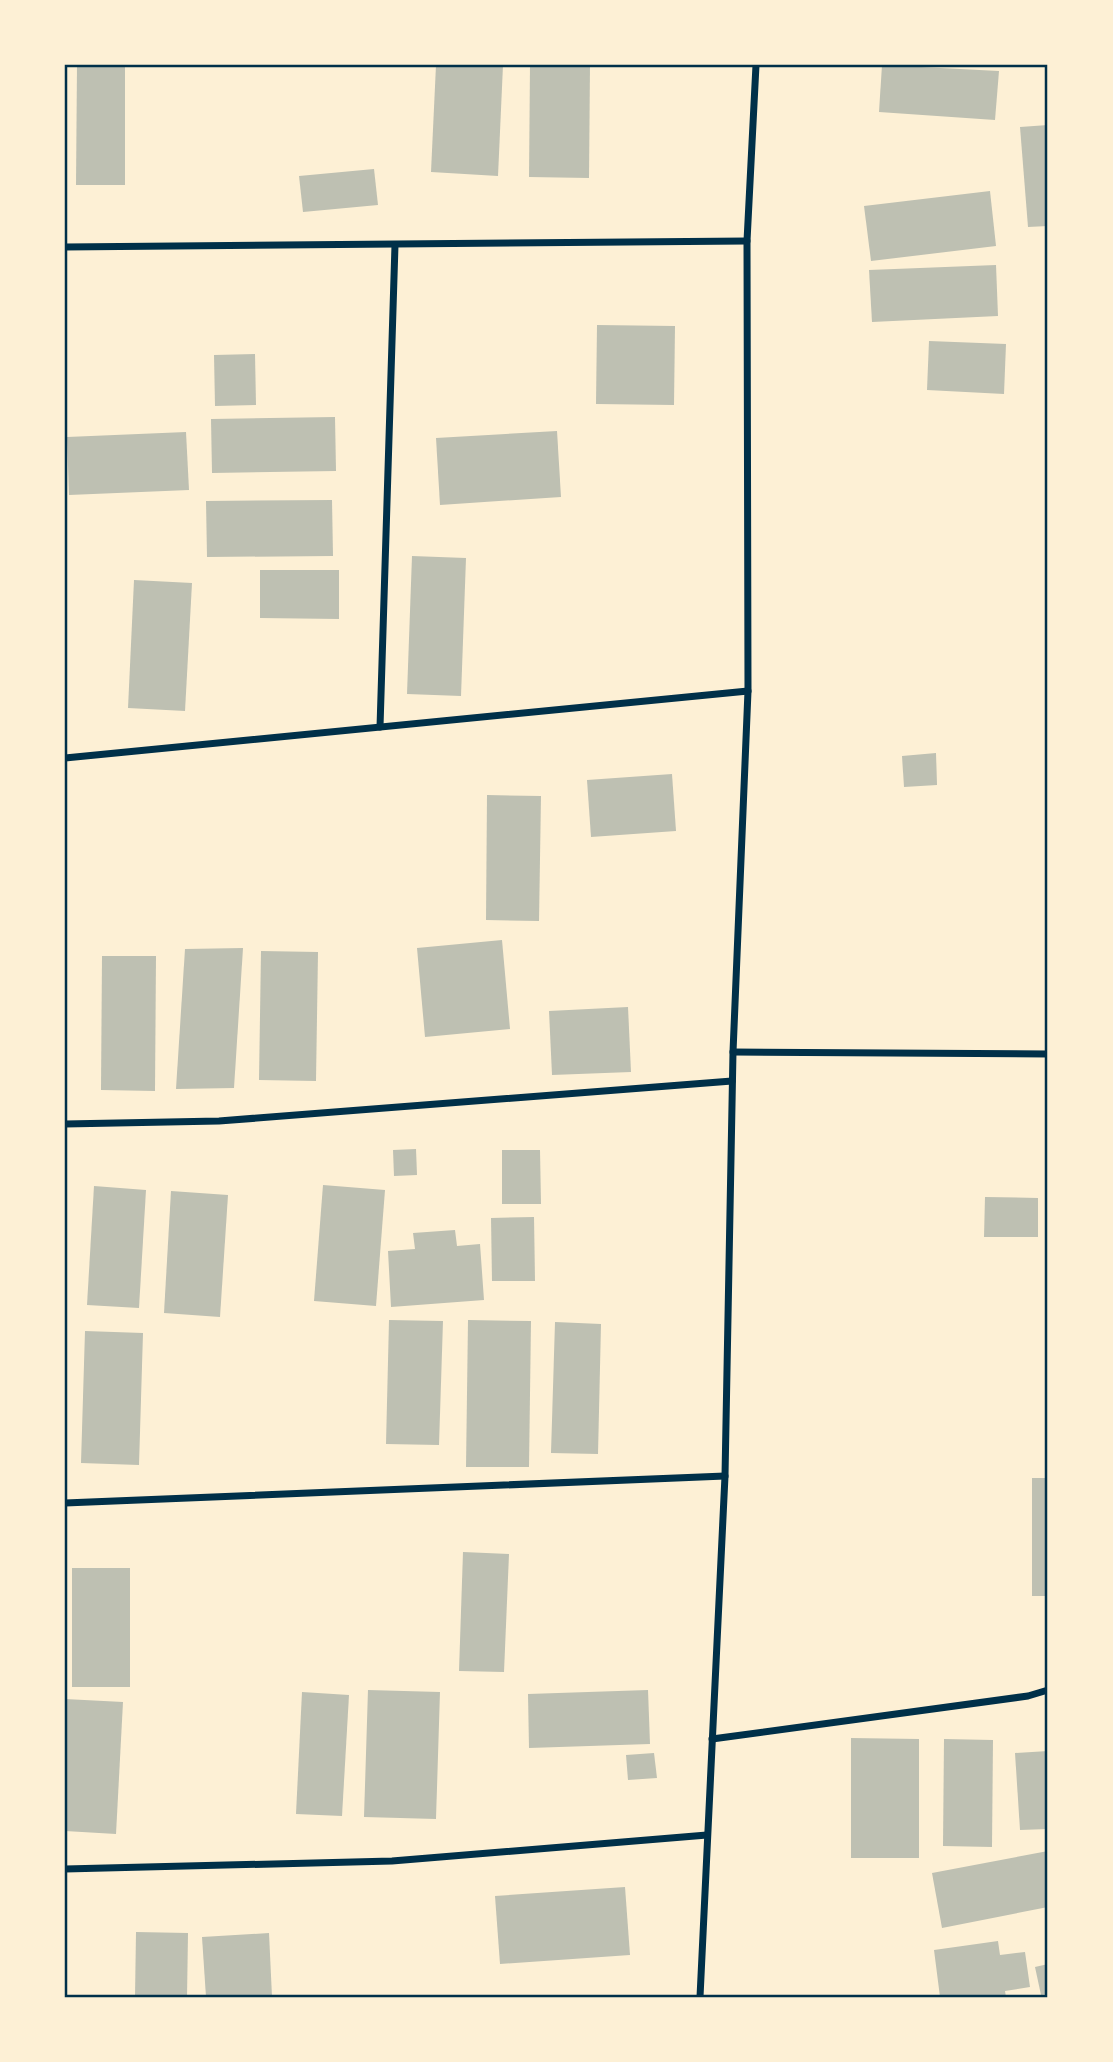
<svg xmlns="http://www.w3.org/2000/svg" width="1113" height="2062" font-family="Rubik,sans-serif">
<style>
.building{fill:#bec0b2}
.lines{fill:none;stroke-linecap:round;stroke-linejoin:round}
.minor{stroke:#003049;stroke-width:7}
.neatline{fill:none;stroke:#003049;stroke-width:2.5}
</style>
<rect width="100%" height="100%" fill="#fdf0d5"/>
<g class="building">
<polygon points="77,65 125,65 125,185 76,185"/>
<polygon points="436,65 503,65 498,176 431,172"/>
<polygon points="530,65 590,65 589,178 529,177"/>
<polygon points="882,65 999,71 995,120 879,112"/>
<polygon points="1048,125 1048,226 1028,227 1020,127"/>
<polygon points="374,169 378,205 303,212 299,176"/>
<polygon points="990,191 996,246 871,261 864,206"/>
<polygon points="996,265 998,316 872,322 869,270"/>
<polygon points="597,325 675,326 674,405 596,404"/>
<polygon points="929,341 1006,344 1004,394 927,390"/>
<polygon points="255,354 256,405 215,406 214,355"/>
<polygon points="335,417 336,471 212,473 211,419"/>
<polygon points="557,431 561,497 440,505 436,438"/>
<polygon points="186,432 189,490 69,495 67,437"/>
<polygon points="332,500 333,556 207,557 206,501"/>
<polygon points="412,556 466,558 461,696 407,694"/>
<polygon points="260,570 339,570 339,619 260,618"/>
<polygon points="134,580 192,583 185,711 128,708"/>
<polygon points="936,753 937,785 904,787 902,756"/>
<polygon points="672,774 676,831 591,837 587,780"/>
<polygon points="487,795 541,796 539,921 486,920"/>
<polygon points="502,940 510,1029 425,1037 417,948"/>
<polygon points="243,948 234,1088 176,1089 185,949"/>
<polygon points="261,951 318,952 316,1081 259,1080"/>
<polygon points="102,956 156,956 155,1091 101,1090"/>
<polygon points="628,1007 631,1072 552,1075 549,1011"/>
<polygon points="416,1149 417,1175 394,1176 393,1150"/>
<polygon points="502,1150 540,1150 541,1204 502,1204"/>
<polygon points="323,1185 385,1190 376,1306 314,1301"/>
<polygon points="94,1186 146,1190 139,1308 87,1305"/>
<polygon points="171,1191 228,1195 220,1317 164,1313"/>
<polygon points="985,1197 1038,1198 1038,1237 984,1237"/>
<polygon points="534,1217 535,1281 492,1281 491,1218"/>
<polygon points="455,1230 457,1246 480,1244 484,1300 391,1307 388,1251 415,1249 413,1233"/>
<polygon points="389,1320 443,1321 439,1445 386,1444"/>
<polygon points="468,1320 531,1321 529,1467 466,1467"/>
<polygon points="555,1322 601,1324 598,1454 551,1453"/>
<polygon points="85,1331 143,1333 139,1465 81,1463"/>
<rect x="1032" y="1478" width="16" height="118"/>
<polygon points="463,1552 509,1554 504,1672 459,1671"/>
<rect x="72" y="1568" width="58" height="119"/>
<polygon points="368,1690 440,1692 436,1819 364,1817"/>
<polygon points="648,1690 650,1744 529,1748 528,1694"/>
<polygon points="302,1692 349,1695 342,1816 296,1814"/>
<polygon points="65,1699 123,1702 116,1834 65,1831"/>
<polygon points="851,1738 919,1739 919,1858 851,1858"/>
<polygon points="944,1739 993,1740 992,1847 943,1846"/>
<polygon points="1048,1751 1048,1829 1020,1830 1015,1753"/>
<polygon points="654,1753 657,1778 628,1780 626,1755"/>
<polygon points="1048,1851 1048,1907 942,1928 932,1873"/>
<polygon points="625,1887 630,1955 500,1964 495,1896"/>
<polygon points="136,1932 188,1933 187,1997 135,1997"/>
<polygon points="269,1933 272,1997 206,1997 202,1937"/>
<polygon points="998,1941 1000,1955 1025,1952 1030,1987 1005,1991 1006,1997 940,1997 934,1950"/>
<polygon points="1048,1964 1048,1994 1041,1995 1035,1967"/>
</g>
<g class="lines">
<g class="minor">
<polyline points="65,247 747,241"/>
<polyline points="380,727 395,245"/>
<polyline points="65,758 748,691"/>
<polyline points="733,1052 1048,1054"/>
<polyline points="65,1124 219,1121 732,1081"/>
<polyline points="65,1503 725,1476"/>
<polyline points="712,1739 1028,1696 1048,1690"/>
<polyline points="65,1869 392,1861 707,1835"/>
<polyline points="700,1997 725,1476 733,1052 748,691 747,241 756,65"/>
</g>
</g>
<rect width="1113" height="2062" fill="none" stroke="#fdf0d5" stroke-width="133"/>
<rect x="66" y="66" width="980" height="1930" class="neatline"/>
</svg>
